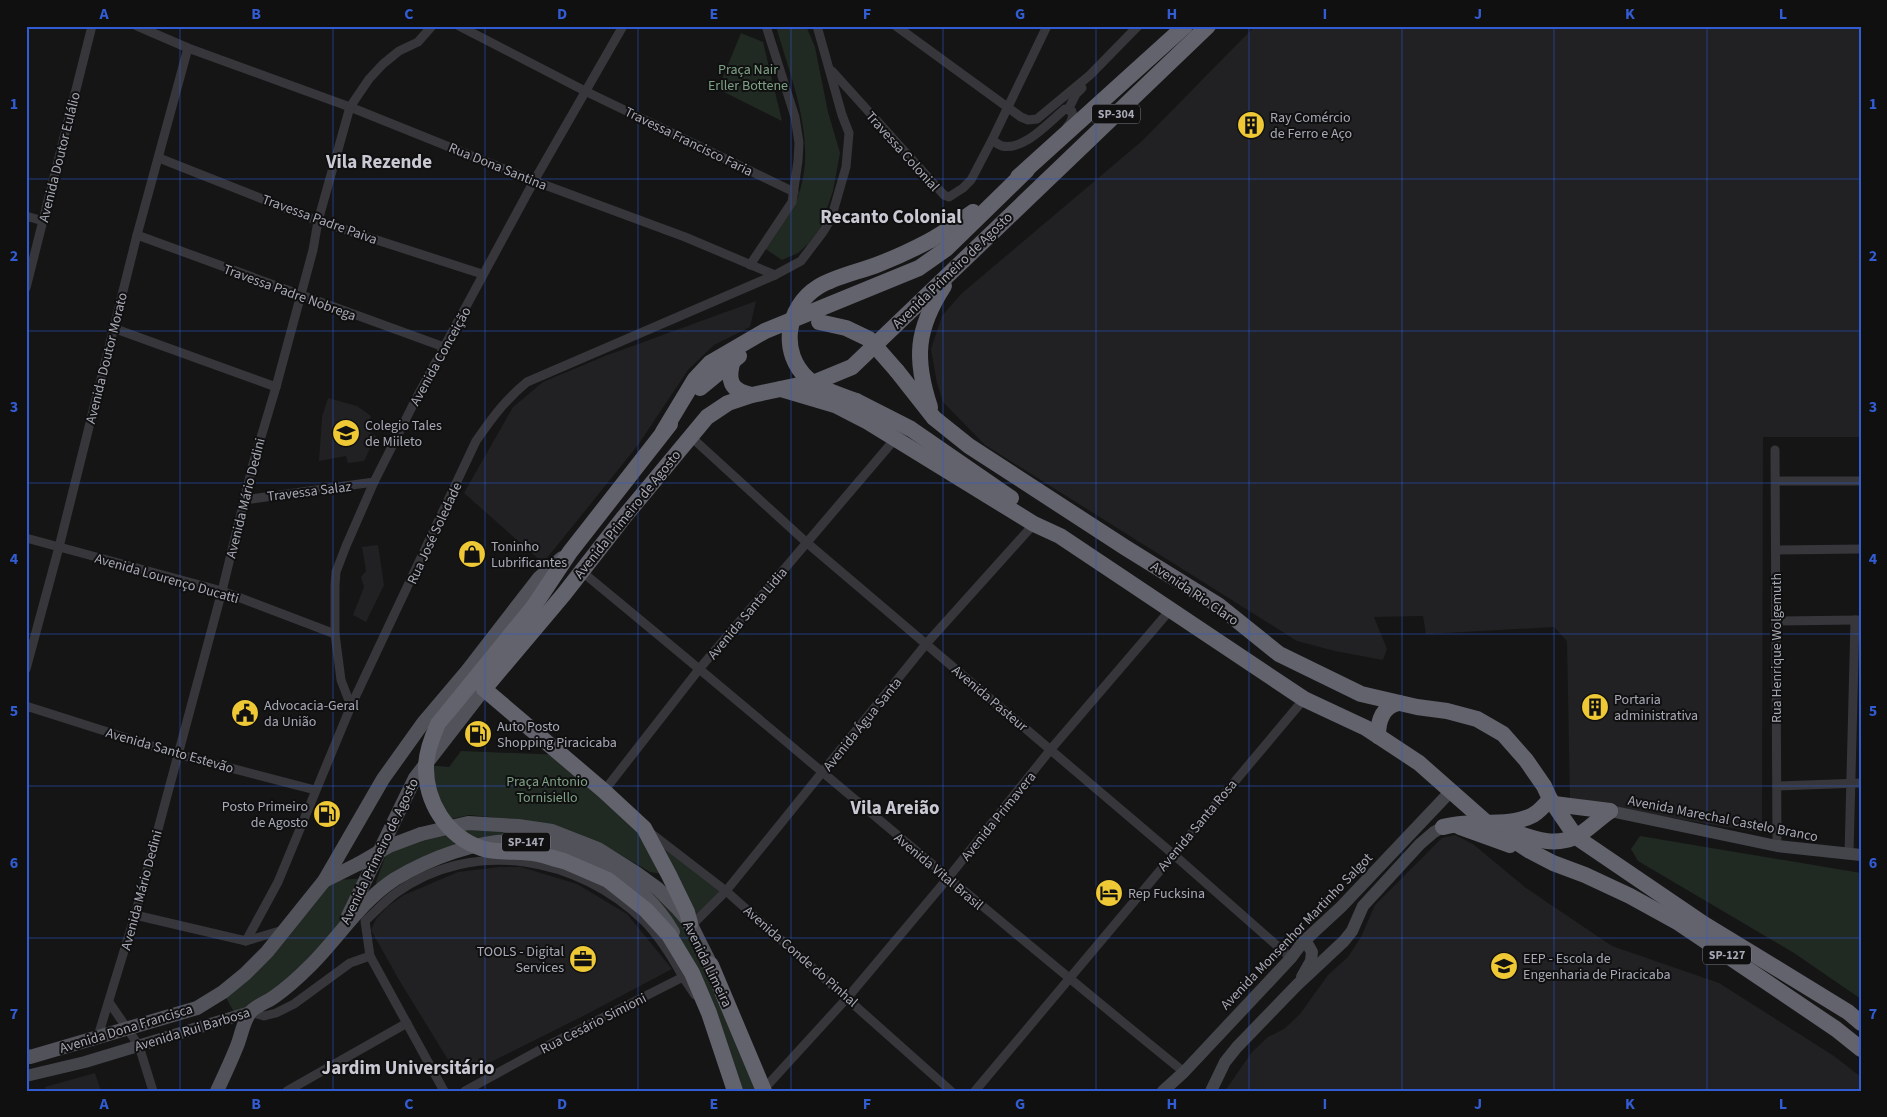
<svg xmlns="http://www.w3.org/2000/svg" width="1887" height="1117" font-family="'Source Sans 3',sans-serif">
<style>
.built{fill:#212123}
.green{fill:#212923}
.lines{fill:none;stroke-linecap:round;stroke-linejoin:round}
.street{stroke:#36363b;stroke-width:9}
.secondary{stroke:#44454b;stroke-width:12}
.primary{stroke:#52535a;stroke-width:14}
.highway{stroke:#62636c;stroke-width:16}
.primary-bridge{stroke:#52535a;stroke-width:14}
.highway-bridge{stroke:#62636c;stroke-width:16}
.grid{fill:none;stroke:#325cd3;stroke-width:1;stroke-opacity:0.55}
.labels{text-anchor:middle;stroke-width:4;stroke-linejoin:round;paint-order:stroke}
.shield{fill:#101011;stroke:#7a7b84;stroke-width:1}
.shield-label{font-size:12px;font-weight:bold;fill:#a7a9b6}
.park-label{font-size:14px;fill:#7ea185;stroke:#101011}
.poi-label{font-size:14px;fill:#a7a9b6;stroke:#101011;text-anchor:start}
.street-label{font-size:14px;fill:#a7a9b6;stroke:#101011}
.district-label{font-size:19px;font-weight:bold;fill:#c8c9d3;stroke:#101011}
.neatline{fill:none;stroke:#325cd3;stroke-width:2}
.grid-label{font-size:16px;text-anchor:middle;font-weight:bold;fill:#325cd3}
</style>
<rect width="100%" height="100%" fill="#151516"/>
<g class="built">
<polygon points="1255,26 1861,26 1861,437 1763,437 1762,833 1570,801 1567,641 1554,627 1426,634 1423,616 1374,617 1387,649 1383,660 1335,651 1297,641 985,445 943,402 937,383 931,349 942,316 961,294 1142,141"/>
<polygon points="756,301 750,327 714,345 688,370 638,445 543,563 464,493 513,407 543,382 605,356"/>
<polygon points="328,398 357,406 371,416 366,430 376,436 364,461 348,463 346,456 319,461 322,417"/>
<polygon points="378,545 384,585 366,622 353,615 364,587 361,577 366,571 362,547"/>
<polygon points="1455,835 1473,844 1526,888 1612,946 1719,983 1834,1056 1861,1077 1861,1091 1225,1091 1252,1052 1268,1037 1284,1029 1300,1014 1328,975 1348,957 1361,937 1375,905 1442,838"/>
<polygon points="499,867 521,867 577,884 627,914 672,969 589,1013 463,1076 455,1071 399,980 371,930 376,919 388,906 404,895 458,872"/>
<polygon points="95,1073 101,1091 46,1091 45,1087"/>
</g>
<g class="green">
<path d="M776,26H806L815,47L828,112L840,153L833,191L820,229L808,244L798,253L782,260L764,248C774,233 789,217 796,201C820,146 791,80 776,26Z"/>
<polygon points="741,33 763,42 782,121 718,89"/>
<polygon points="461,751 562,755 726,891 694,918 669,875 650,872 609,848 521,820 469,815 443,821 427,765 449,767"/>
<polygon points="456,824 552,831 677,908 764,1091 735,1091 732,1081 648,899 478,846 379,891 376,882 389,846"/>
<polygon points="1640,836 1861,873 1861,999 1794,953 1638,861 1631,849"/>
<polygon points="367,878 335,941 294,981 236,1016 223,992 324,881"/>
</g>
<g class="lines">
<g class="street">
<polyline points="137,26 188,48 350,107 534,181 685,237 775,275"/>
<polyline points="459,26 585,91 794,192"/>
<polyline points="896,26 1021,117 1028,120 1037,119 1090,75 1138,26"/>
<polyline points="832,71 944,195 949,197 963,188 971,180 992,140 1047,26"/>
<polyline points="1068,110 1076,94 1082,88"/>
<path d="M992,140C995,142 999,145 1002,146C1024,151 1049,122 1065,109L1072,111C1073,118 1072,121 1067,127"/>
<polyline points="159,158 318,221 482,274"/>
<polyline points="26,216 43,221"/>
<polyline points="137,235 444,347"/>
<polyline points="750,265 792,202 798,161 799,143 795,117 766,26"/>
<polyline points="26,288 92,26"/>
<polyline points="113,328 276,387"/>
<polyline points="690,436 806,542 1173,854 1291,958"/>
<polyline points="1775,450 1777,846"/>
<polyline points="1776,481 1861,481"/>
<polyline points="244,500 374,482"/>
<polyline points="26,538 222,591 335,634"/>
<polyline points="1776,550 1861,549"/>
<path d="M581,571C783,737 981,908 1184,1072"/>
<polyline points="1776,621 1858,620"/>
<polyline points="26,669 59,547 137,235 188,48"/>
<polyline points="26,706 177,754 315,790"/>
<polyline points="351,706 341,680 335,634 335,585 336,572 346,546 374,482 417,397 534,181 623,26"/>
<polyline points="1777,786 1861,783"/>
<polyline points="604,791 700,668 895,439"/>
<polyline points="652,834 726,891 951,1091"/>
<polyline points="1849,854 1855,620"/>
<polyline points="135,915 246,941 283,930"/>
<polyline points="691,926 726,891 926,644 1034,524"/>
<path d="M246,941L278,882L351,706L476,441C492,418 505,400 527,382L775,275L801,261L823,232L831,219L846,167L849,133L842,115L817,26"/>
<polyline points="109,1002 139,1046 153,1091"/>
<polyline points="250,1012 264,1016 276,1013 294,1004 350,963 370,956"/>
<polyline points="98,1036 135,915 222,591 253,464 276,387 313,250 318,221 350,107 369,79 383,64 399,51 418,42 432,26"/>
<polyline points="764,1089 848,997 948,878 1051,749 1171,609"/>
<polyline points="287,1091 407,1023"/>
<path d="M444,1091L370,956L365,921C375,912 385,901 396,893C474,837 578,857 644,921C660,937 672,957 683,977"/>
<polyline points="465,1091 545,1047 683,977 695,995"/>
<polyline points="975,1091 1304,699"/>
</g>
<g class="secondary">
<polyline points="1610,811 1777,846 1861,855"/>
<polyline points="1302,977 1311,961 1312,952 1308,945 1302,943"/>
<polyline points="26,1076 85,1062 250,1012"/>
<polyline points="1163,1091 1184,1072 1291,958 1302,943 1341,907 1450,792"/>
<polyline points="1211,1091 1225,1062 1237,1047 1297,985 1344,941 1352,931 1363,906 1420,844 1434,832 1443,827"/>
</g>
<g class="primary">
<polyline points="421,834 468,823 518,826 552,831 598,849 636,873 658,889 677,908 690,923 711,965"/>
<polyline points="324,881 358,864"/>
<polyline points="348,916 415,778 484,689"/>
<polyline points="26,1056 30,1057 197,1008 223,992 245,974 267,952 324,881 383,779 423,723 467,671 539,578 562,558"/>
<path d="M217,1091C224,1076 231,1061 237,1046C241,1036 243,1023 249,1014C253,1007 267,1002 274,997C287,988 299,977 311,965C339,937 361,901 395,879C430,858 475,841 516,841C578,842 642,879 673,932"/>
</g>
<g class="highway">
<polyline points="1018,177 1185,26"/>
<polyline points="931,240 949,229 973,212"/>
<path d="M733,360C727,380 730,391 752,395"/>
<polyline points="897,371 934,418 969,446 1126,548 1218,605 1279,654 1361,694 1417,707 1447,711 1477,719 1503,734 1526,760 1544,786 1550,799 1576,837 1704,924 1848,1012 1861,1023"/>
<polyline points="700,388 739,356"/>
<polyline points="781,389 835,405 868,422 1034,524 1060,536 1304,699 1366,728 1419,763 1487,823 1530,851 1553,863 1585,875 1630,896 1679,923 1836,1029 1861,1049"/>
<polyline points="856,401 911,429 1011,498"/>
<path d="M930,407C914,359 916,329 944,286"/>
<polyline points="663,432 695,379 710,363 765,331 919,268 946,249 1027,170"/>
<polyline points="534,606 570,552 670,424"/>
<path d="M1378,736C1378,720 1383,706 1399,703"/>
<polyline points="1554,804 1610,811"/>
<path d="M1443,827C1470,819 1509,828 1533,815C1540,811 1545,805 1550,799"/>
<polyline points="1460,827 1510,845"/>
<path d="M1511,831C1532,838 1553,847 1575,837C1587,831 1598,819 1610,811"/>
<polyline points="564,861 608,880 646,910 669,935 692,973 709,1013 735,1091"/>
<polyline points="690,923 687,912 669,875 644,828 604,791 484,689 564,594 624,517 707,417 728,403 752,395 818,381 852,367 1208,26"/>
<polyline points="711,965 764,1091"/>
</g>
<polyline class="primary-bridge" points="358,864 389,846 421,834"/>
<g class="highway-bridge">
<polyline points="819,322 846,328 869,339 897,371"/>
<path d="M856,401C841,395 820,390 808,379C779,353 786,307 818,287C836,276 859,272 879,264C897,257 914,249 931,240"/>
<path d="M534,606L438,724C432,737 427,750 426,765C425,801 446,836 481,848C497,854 521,850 538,854C547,856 555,859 564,861"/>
</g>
</g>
<path class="grid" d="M180,26V1091M333,26V1091M485,26V1091M638,26V1091M791,26V1091M943,26V1091M1096,26V1091M1249,26V1091M1402,26V1091M1554,26V1091M1707,26V1091M26,179H1861M26,331H1861M26,483H1861M26,634H1861M26,786H1861M26,938H1861"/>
<defs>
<g id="building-disc" transform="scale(1.4375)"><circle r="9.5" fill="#eec935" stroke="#101011"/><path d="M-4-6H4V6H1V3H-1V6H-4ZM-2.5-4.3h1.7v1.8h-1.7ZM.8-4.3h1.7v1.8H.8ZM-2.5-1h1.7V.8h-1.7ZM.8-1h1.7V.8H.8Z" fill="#111"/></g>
<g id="school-disc" transform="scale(1.4375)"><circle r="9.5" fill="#eec935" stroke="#101011"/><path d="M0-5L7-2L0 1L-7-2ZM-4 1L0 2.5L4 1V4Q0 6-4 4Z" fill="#111"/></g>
<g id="shop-disc" transform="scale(1.4375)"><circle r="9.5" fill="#eec935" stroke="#101011"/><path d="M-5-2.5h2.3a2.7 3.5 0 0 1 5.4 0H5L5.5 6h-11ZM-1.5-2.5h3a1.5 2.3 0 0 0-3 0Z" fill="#111"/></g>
<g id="civic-disc" transform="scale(1.4375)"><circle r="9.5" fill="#eec935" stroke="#101011"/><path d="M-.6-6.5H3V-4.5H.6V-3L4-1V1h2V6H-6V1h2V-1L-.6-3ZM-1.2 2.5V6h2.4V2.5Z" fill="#111"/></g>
<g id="fuel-disc" transform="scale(1.4375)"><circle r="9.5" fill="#eec935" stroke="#101011"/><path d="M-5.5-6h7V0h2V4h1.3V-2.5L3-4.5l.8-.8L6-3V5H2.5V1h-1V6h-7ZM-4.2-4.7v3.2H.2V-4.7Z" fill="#111"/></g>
<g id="hotel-disc" transform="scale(1.4375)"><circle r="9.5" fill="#eec935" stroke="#101011"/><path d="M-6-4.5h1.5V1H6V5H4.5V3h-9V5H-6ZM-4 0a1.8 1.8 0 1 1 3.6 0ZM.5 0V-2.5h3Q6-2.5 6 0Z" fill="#111"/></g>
<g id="office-disc" transform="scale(1.4375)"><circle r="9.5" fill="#eec935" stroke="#101011"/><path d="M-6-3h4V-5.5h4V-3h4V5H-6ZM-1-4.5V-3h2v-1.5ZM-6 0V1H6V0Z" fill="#111"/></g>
<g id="university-disc" transform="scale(1.4375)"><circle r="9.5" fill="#eec935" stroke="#101011"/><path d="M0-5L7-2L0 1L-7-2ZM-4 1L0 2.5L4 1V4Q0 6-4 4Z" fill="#111"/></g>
</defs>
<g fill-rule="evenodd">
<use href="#building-disc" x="1251" y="125"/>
<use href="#school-disc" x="346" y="433"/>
<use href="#shop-disc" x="472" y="554"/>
<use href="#building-disc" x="1595" y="707"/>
<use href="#civic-disc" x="245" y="713"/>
<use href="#fuel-disc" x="478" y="734"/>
<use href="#fuel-disc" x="327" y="814"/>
<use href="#hotel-disc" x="1109" y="893"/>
<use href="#office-disc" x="583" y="959"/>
<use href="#university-disc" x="1504" y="966"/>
</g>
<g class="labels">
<g class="shield">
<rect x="1092" y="104.5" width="48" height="19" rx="4"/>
<rect x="502" y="832.5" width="48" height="19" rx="4"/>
<rect x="1703" y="945.5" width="48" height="19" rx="4"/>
</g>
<g class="shield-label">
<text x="1116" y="118">SP-304</text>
<text x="526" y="846">SP-147</text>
<text x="1727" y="959">SP-127</text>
</g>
<g class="park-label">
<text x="748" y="74">Praça Nair<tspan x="748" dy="16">Erller Bottene</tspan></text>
<text x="547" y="786">Praça Antonio<tspan x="547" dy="16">Tornisiello</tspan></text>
</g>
<g class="poi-label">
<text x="1270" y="122">Ray Comércio<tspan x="1270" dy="16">de Ferro e Aço</tspan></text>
<text x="365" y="430">Colegio Tales<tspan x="365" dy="16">de Miileto</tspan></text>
<text x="491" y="551">Toninho<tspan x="491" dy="16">Lubrificantes</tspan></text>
<text x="1614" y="704">Portaria<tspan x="1614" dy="16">administrativa</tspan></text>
<text x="264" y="710">Advocacia-Geral<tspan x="264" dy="16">da União</tspan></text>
<text x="497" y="731">Auto Posto<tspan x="497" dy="16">Shopping Piracicaba</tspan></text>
<text x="308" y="811" text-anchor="end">Posto Primeiro<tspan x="308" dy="16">de Agosto</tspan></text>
<text x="1128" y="898">Rep Fucksina</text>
<text x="564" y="956" text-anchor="end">TOOLS - Digital<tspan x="564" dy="16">Services</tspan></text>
<text x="1523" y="963">EEP - Escola de<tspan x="1523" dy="16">Engenharia de Piracicaba</tspan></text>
</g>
<g class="street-label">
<text transform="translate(689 141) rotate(26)" y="5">Travessa Francisco Faria</text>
<text transform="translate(903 151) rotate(48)" y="5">Travessa Colonial</text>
<text transform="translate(59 157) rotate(-76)" y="5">Avenida Doutor Eulálio</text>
<text transform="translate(498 166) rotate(22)" y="5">Rua Dona Santina</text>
<text transform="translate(320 219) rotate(20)" y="5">Travessa Padre Paiva</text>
<text transform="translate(952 270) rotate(-44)" y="5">Avenida Primeiro de Agosto</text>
<text transform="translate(290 292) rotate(20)" y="5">Travessa Padre Nobrega</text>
<text transform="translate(440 356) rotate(-61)" y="5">Avenida Conceição</text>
<text transform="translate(106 358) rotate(-76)" y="5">Avenida Doutor Morato</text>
<text transform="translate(309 491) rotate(-7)" y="5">Travessa Salaz</text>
<text transform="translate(245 498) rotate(-76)" y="5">Avenida Mário Dedini</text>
<text transform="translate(627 514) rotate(-51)" y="5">Avenida Primeiro de Agosto</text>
<text transform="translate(434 533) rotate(-65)" y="5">Rua José Soledade</text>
<text transform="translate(167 578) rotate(16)" y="5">Avenida Lourenço Ducatti</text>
<text transform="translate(1195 593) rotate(34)" y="5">Avenida Rio Claro</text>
<text transform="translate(747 613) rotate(-50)" y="5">Avenida Santa Lidia</text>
<text transform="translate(1776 648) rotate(-90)" y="5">Rua Henrique Wolgemuth</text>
<text transform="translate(990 698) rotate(40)" y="5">Avenida Pasteur</text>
<text transform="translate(862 724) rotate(-51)" y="5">Avenida Água Santa</text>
<text transform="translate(170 750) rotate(16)" y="5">Avenida Santo Estevão</text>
<text transform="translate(998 816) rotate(-51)" y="5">Avenida Primavera</text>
<text transform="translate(1723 818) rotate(11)" y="5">Avenida Marechal Castelo Branco</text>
<text transform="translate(1197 825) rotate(-50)" y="5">Avenida Santa Rosa</text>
<text transform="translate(379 851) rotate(-64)" y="5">Avenida Primeiro de Agosto</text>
<text transform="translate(939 871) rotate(40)" y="5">Avenida Vital Brasil</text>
<text transform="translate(141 890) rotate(-75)" y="5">Avenida Mário Dedini</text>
<text transform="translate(1296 931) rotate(-46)" y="5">Avenida Monsenhor Martinho Salgot</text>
<text transform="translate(801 956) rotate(41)" y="5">Avenida Conde do Pinhal</text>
<text transform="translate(708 964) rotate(64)" y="5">Avenida Limeira</text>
<text transform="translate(593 1023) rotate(-27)" y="5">Rua Cesário Simioni</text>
<text transform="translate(126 1028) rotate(-17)" y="5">Avenida Dona Francisca</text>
<text transform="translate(192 1029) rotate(-17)" y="5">Avenida Rui Barbosa</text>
</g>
<g class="district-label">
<text x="379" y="168">Vila Rezende</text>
<text x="891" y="223">Recanto Colonial</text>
<text x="895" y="814">Vila Areião</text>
<text x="408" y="1074">Jardim Universitário</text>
</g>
</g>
<rect width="1887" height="1117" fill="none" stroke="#101011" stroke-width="55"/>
<rect x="28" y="28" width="1832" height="1062" class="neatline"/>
<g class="grid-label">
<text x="104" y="19">A</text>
<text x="256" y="19">B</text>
<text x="409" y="19">C</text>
<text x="562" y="19">D</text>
<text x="714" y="19">E</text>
<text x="867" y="19">F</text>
<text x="1020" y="19">G</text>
<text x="1172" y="19">H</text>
<text x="1325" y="19">I</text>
<text x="1478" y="19">J</text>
<text x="1630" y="19">K</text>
<text x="1783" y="19">L</text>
<text x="14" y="109">1</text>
<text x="1873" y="109">1</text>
<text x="14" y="261">2</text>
<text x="1873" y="261">2</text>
<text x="14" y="412">3</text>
<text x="1873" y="412">3</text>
<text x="14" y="564">4</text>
<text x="1873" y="564">4</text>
<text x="14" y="716">5</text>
<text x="1873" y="716">5</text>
<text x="14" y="868">6</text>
<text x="1873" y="868">6</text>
<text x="14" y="1019">7</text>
<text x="1873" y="1019">7</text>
<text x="104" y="1109">A</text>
<text x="256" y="1109">B</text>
<text x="409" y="1109">C</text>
<text x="562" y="1109">D</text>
<text x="714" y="1109">E</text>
<text x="867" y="1109">F</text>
<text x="1020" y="1109">G</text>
<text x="1172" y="1109">H</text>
<text x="1325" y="1109">I</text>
<text x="1478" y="1109">J</text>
<text x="1630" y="1109">K</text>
<text x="1783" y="1109">L</text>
</g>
</svg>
